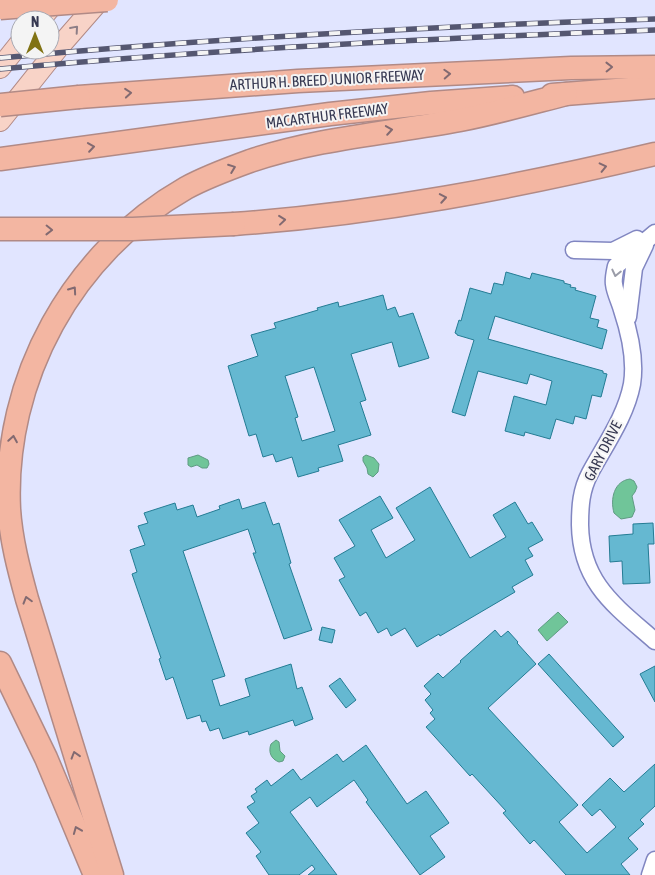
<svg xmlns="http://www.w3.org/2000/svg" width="655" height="875" font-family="'Asap Condensed',sans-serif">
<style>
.water{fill:#70c599;stroke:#5f9b83}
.building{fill:#65b8d1;stroke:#247c94;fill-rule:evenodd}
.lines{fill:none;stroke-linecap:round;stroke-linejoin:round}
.minor-casing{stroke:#8186c1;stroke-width:19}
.major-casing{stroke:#b18a86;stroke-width:22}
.highway-casing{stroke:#b18a86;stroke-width:25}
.minor{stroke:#fff;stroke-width:16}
.major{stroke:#f8d3c7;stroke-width:20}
.highway{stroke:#f3b6a2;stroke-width:22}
.rail-casing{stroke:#555771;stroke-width:5.5}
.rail{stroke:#f4f4f4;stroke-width:4;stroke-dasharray:11;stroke-linecap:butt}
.highway-bridge-casing{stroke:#b18a86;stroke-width:25;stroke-linecap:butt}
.highway-bridge{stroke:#f3b6a2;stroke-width:22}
.oneway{stroke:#8d7e86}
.oneway2{stroke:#826a71}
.oneway3{stroke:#9a9ca8}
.labels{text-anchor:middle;stroke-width:4;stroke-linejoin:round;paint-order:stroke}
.street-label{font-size:15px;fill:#363851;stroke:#f4f4f4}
</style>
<rect width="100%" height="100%" fill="#e1e5ff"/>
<g class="water">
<polygon points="198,455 208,460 209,464 207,468 202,468 197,465 191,467 188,465 188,458"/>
<polygon points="366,455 374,458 379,464 378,472 373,477 368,474 367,468 363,461 363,457"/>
<path d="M630,479L634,481L637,487L635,492L632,496L635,510L632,517L621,519L614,513C610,499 614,481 630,479Z"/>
<polygon points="558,612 568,622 547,641 538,630"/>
<path d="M276,740L279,742L280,751L285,756L283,761L279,762C271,759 268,752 271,744Z"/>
</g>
<g class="building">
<polygon points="506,272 530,279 532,273 564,281 564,283 571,285 570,287 576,288 575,290 596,296 590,318 599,320 597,327 607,330 602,349 495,316 488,339 603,371 603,373 607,374 601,397 592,395 586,419 575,416 573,424 556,419 550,439 525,432 524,436 505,431 514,396 546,405 552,381 530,374 527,384 478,371 465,416 452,412 474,340 457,335 457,334 455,333 459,320 461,321 470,288 491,294 494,283 503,285"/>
<path d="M383,295L387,310L395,307L399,317L413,313L429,358L399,367L392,342L351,354L366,400L360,402L371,435L338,445L343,461L318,468L319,471L298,477L292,457L276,462L273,454L263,457L256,434L249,436L228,366L258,356L251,335L276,328L274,323L318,310L317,308L338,302L339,307ZM314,367L335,431L302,441L295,418L298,417L285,376Z"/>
<polygon points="430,487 470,558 506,537 493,515 515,502 528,524 532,522 543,540 528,548 533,556 525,560 533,575 512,587 515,592 440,636 439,634 417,647 405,628 391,636 387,628 378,633 366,612 360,616 339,580 345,577 334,558 355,546 339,520 380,496 393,518 371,530 386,558 415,540 396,508"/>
<polygon points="239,499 242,509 265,502 273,525 279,523 291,563 289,564 312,630 284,639 253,553 256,553 248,529 183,551 225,676 212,680 220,706 250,696 245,679 291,664 297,689 302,687 313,719 295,726 293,720 249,735 248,731 223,739 219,728 210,731 206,721 202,722 200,715 187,719 173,677 166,680 159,659 161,658 132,574 137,572 130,550 145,545 138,526 148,523 144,513 175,503 177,510 193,505 197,517 220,509 219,506"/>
<polygon points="653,523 654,544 648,544 650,583 623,584 622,561 610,562 609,536 633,534 633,524"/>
<polygon points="322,627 335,630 332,643 319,640"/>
<polygon points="495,630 501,637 508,631 518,642 517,643 536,664 488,708 578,805 559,822 587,853 616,827 600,809 592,816 582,805 610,778 624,792 655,764 655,806 640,820 644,824 628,838 638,849 621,864 630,875 566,875 534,840 530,844 503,813 506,811 472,774 470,776 426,727 435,719 430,713 433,710 425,700 431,694 424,686 438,673 443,678 461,662 460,661"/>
<polygon points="549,654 624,737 613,747 538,664"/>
<polygon points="655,666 655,702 640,674"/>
<polygon points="340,678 356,700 346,708 329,686"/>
<polygon points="366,745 407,804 426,791 449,823 430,836 445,857 420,875 366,802 368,800 354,780 317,807 310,797 290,812 337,875 308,875 315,869 312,865 299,875 269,875 256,856 261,852 246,833 259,823 247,807 255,802 251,796 257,792 255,789 267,780 271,786 293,769 301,780 337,754 343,762"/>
</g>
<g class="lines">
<g class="minor-casing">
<g id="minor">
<path d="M655,233L616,266C615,271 613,279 614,284C615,293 620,302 622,310C630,334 636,359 632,384C626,416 605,445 590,473C581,490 580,506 580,525C581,583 615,606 655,641"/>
<polyline points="574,250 613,251 637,239"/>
<polyline points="628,317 634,268 645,245"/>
<polyline points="650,875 655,860"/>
</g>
</g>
<g class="major-casing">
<g id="major">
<polyline points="40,20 57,0"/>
<polyline points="0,68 20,43"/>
<polyline points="0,121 59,47 100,0"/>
</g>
</g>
<g class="highway-casing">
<g id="highway">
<polyline points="552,95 655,87"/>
<polyline points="79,97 298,81 571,68 655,67"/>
<polyline points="0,159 330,114 431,103 513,97"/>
<path d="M234,224C376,214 516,187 655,154"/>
<polyline points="0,663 46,758 95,875"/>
<path d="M112,875L27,599C19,570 11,540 9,509C3,379 72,253 186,188C206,177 228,169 250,161C318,138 390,133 460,120C496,113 531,103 566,94"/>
</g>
</g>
<use href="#minor" class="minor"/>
<use href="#major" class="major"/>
<use href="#highway" class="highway"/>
<g class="rail-casing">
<g id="rail">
<path d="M0,58C218,38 436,26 655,19"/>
<path d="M0,69C218,49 436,38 655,30"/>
</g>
</g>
<use href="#rail" class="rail"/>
<g class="highway-bridge-casing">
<g id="highway-bridge">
<polyline points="0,8 107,0"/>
<polyline points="0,105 79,97"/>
<polyline points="0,229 133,229 234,224"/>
</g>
</g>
<use href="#highway-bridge" class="highway-bridge"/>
</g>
<defs><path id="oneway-chevron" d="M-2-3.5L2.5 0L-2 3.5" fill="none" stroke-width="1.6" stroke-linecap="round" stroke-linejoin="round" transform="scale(1.25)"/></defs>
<use class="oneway" href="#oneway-chevron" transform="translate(75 29) rotate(-49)"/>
<g class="oneway2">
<use href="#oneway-chevron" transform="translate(609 67) rotate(-1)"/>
<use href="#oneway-chevron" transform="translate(447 74) rotate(-3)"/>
<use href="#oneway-chevron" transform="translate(128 93) rotate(-5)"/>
<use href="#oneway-chevron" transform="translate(389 130) rotate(-9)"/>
<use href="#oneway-chevron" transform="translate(91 147) rotate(-8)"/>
<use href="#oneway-chevron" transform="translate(603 167) rotate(-13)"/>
<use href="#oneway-chevron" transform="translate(232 168) rotate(-21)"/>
<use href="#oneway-chevron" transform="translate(443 198) rotate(-10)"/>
<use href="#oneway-chevron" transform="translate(282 220) rotate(-6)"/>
<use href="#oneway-chevron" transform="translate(49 230) rotate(1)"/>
<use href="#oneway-chevron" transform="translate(73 290) rotate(-55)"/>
<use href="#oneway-chevron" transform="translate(13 439) rotate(-81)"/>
<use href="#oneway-chevron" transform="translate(27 600) rotate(-106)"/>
<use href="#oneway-chevron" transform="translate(75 755) rotate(-107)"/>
<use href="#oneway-chevron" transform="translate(77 830) rotate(-112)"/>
</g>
<use class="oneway3" href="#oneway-chevron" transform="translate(616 273) rotate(103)"/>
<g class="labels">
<g class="street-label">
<text transform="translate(327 80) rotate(-3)" y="5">ARTHUR H. BREED JUNIOR FREEWAY</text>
<text transform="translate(327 116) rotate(-7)" y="5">MACARTHUR FREEWAY</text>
<text transform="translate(603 451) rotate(-63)" y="5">GARY DRIVE</text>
</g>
</g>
<g transform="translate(35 35)"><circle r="24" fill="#f4f4f4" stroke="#a8a9b3"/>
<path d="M0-4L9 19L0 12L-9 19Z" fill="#817314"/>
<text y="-8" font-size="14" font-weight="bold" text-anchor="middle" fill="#363851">N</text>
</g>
</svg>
